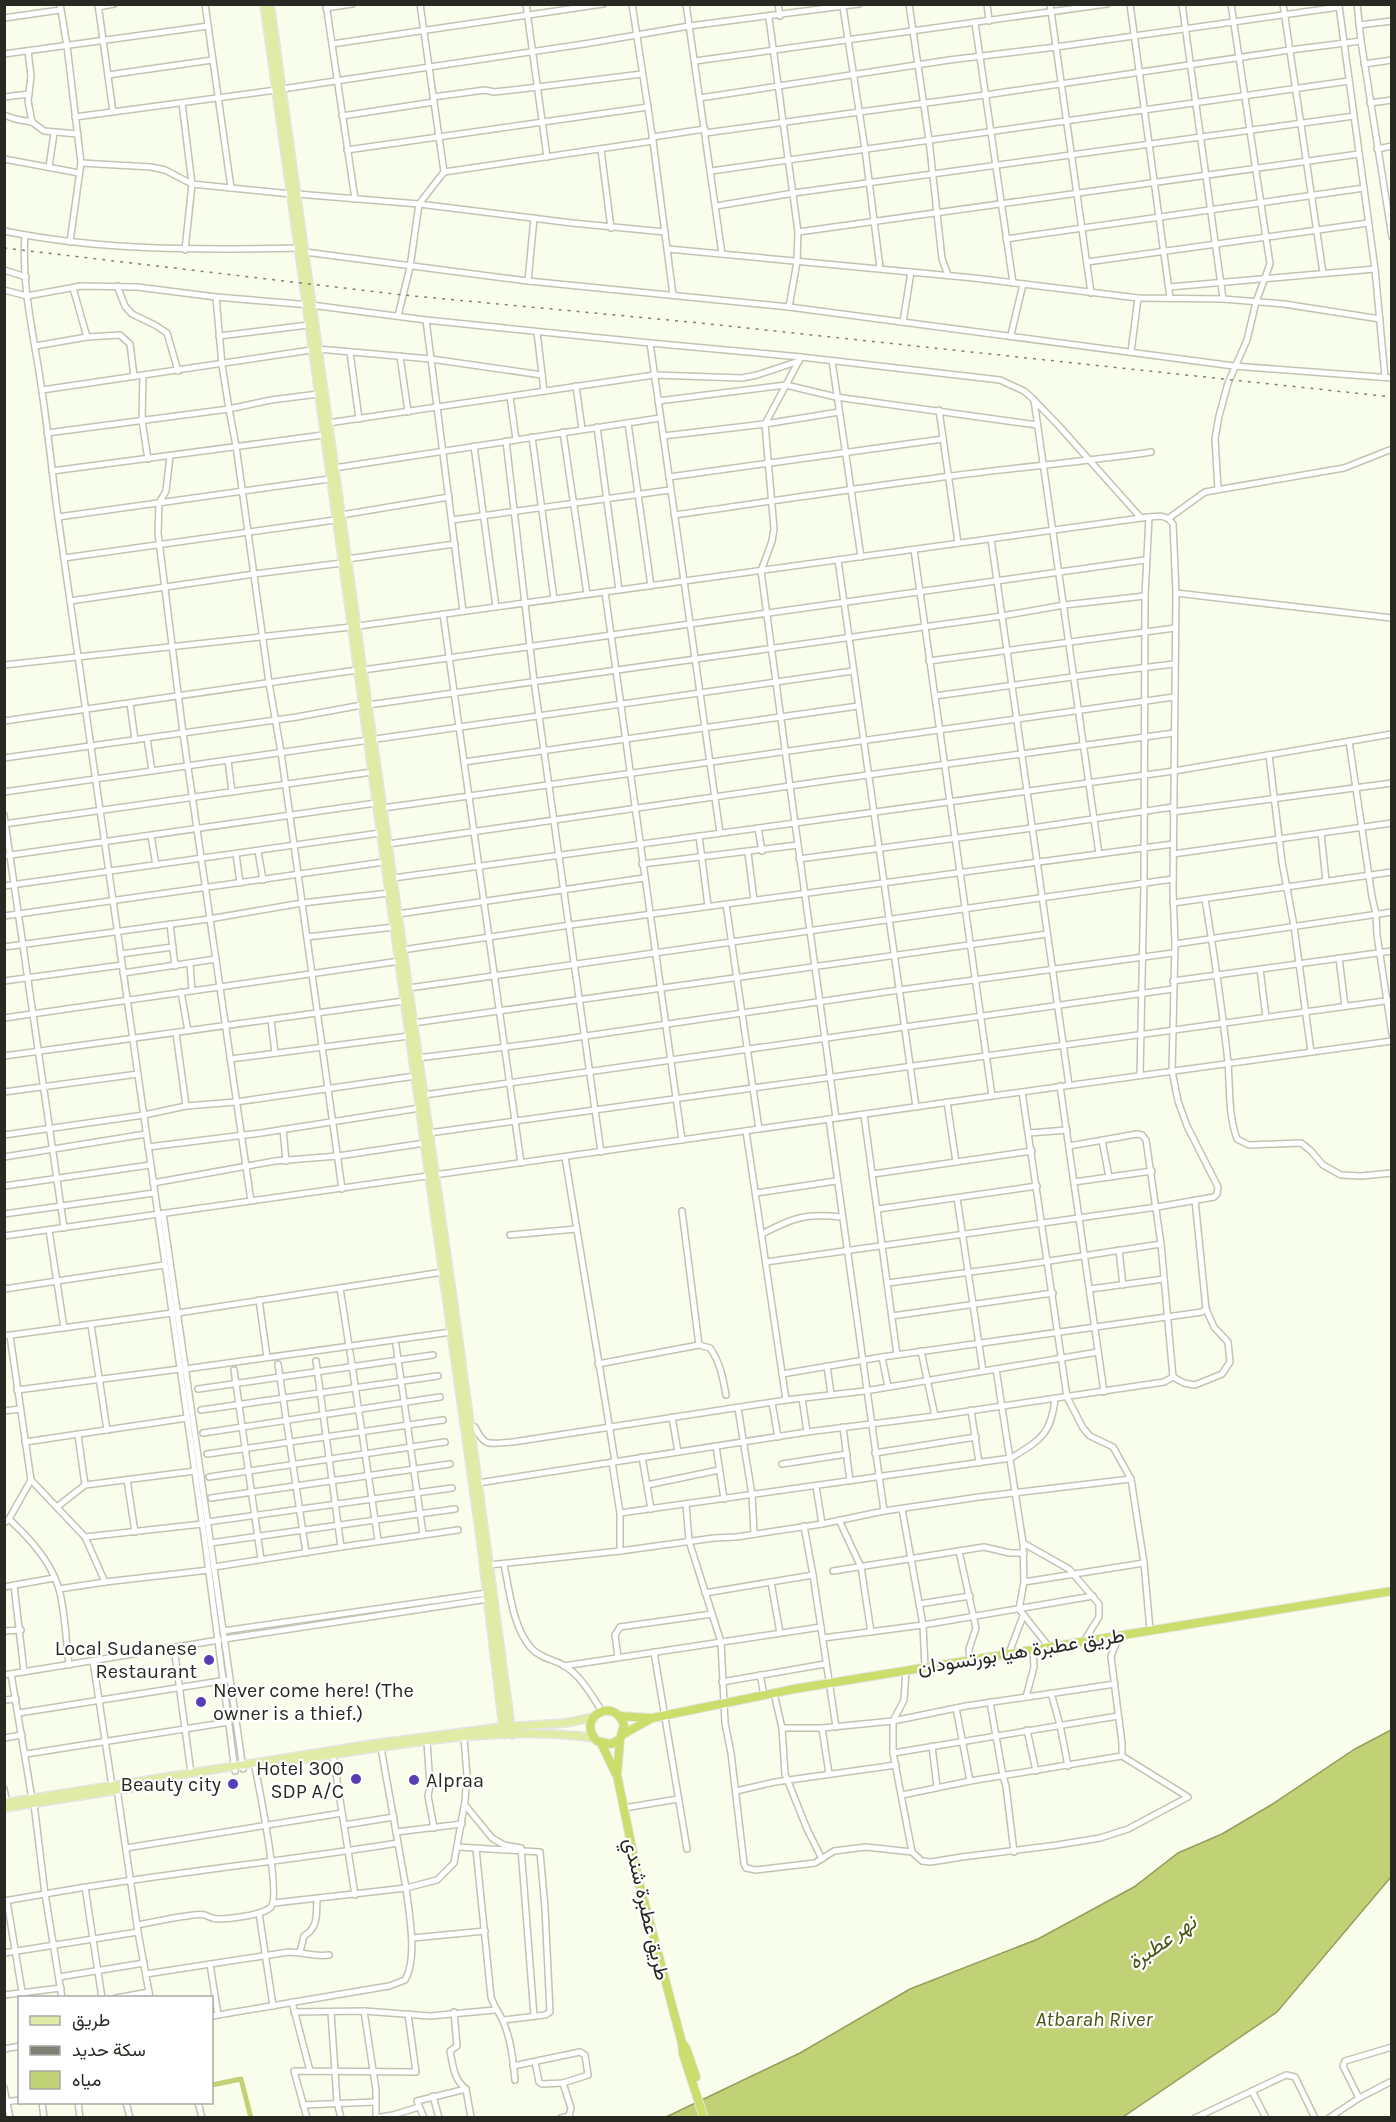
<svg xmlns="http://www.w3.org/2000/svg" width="1396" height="2122" font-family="Karla,Vazirmatn,sans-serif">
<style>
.water{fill:#c1d175;stroke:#939f5c;stroke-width:1.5}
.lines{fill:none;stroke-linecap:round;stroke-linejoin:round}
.canal{stroke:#c1d175;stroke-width:5}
.minor-casing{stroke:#c1c4b3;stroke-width:8}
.major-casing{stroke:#e5e5e5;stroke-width:10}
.highway-casing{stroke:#e5e5e5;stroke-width:10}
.minor{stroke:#fff;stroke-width:5}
.major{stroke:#e0eba6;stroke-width:7}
.highway{stroke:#cbdd6a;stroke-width:8}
.rail{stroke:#7f8176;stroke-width:1.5;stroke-dasharray:3 6;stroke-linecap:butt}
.poi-dot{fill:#573eb6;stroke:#fff;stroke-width:2}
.labels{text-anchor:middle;stroke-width:4.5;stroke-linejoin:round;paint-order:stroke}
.poi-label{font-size:20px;fill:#282923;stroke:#fff;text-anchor:end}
.street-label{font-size:20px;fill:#282923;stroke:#fff}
.water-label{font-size:21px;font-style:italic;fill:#4b5411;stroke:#fff}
</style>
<rect width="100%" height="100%" fill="#f9fdeb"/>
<polygon class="water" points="1391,1730 1391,1877 1277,2012 1123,2117 664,2118 800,2053 910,1989 1038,1939 1134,1887 1178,1853 1222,1834 1271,1805 1355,1749"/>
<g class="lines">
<polyline class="canal" points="212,2085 241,2079 251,2118"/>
<g class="minor-casing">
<g id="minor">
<polyline points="60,4 67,46 81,163 70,242"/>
<polyline points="98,4 113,112"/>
<polyline points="205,4 231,188"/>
<polyline points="326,4 355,199"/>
<polyline points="420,4 444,172"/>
<polyline points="526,4 547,157"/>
<polyline points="632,4 653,141 673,295"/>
<polyline points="686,4 722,254"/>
<polyline points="778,4 780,16"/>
<polyline points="909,4 929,140 942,259 948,275"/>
<polyline points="987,4 989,21"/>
<polyline points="1050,4 1091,293"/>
<polyline points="1130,4 1170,298"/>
<polyline points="1182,4 1223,299"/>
<polyline points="1283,4 1323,273"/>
<polyline points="1357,4 1361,41 1392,237"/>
<polyline points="1339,6 1375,269 1385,377"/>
<polyline points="98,7 114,4"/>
<polyline points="843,7 865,149 880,268"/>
<polyline points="326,8 352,4"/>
<polyline points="4,18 60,10"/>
<polyline points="769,18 798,232 797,262 789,307"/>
<polyline points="975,23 1013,283"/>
<polyline points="1359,25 1392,21"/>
<polyline points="332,44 603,4"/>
<polyline points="28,51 31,76 28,101 32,122"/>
<polyline points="4,54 208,26"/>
<polyline points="695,61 1107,4"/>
<polyline points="1364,64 1392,60"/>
<polyline points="108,75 212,60"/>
<polyline points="282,89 584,44 689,26 859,4"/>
<polyline points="4,97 29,94"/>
<polyline points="433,97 485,90 494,92 538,87 642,74"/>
<polyline points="700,98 949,60 1056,47 1339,7"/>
<polyline points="182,103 192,184 185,250"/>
<polyline points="1370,103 1392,100"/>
<polyline points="4,115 15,119 32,122 44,131 78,134"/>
<polyline points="342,116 434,102"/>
<polyline points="75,117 276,90"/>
<polyline points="705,133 985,95 1290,50 1361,41"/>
<polyline points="652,137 705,129"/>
<polyline points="1377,149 1392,146"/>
<polyline points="347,150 648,107"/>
<polyline points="601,150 611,228"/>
<polyline points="4,159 79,173"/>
<polyline points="81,163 151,167 165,170 192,184 291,194"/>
<polyline points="49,167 54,133"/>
<polyline points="711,171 1349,81"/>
<polyline points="297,194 419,204 572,223 665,232"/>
<polyline points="716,206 794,193 1354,116"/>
<path d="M4,231C102,251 200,250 299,248"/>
<polyline points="798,232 1359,154"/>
<path d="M25,235C21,285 34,336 41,385C48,429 52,473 58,517L205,1542L235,1771"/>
<polyline points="1006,239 1364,188"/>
<polyline points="668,249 974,278 1138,298 1223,299 1284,304 1380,319"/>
<polyline points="305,252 528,281 789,307 1234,366 1392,378"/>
<polyline points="1087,262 1368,223"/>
<polyline points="4,270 26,277"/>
<polyline points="528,281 534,218"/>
<polyline points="117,286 125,306 132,314 155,325 167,333 178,371"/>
<polyline points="1169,287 1375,269"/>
<polyline points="73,288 87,337"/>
<polyline points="4,290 27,296 81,286 137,287 216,297 311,305 426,320 650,343 801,357 1000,380 1024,391 1031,397 1059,426 1141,518"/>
<polyline points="398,316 410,267 419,204 444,172 653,141"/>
<polyline points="426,320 463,611"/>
<polyline points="903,322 911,272"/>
<polyline points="537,332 544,391"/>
<polyline points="1011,335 1023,284"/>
<polyline points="219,336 308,325"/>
<polyline points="650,343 720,833"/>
<polyline points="35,346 87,337 120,335 130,344 134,376"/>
<polyline points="350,352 359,419"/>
<polyline points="1131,352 1138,298"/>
<polyline points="400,356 408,412"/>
<polyline points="832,361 861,557"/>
<polyline points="143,375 142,421 148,459"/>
<polyline points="576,386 582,429"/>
<polyline points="42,390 318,349 431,359 542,375"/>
<polyline points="318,394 271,400 229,409 236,446 269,683 281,752 342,1189"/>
<polyline points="510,397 516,439"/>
<polyline points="1034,400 1099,854"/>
<polyline points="658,401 786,385 836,397 1037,425"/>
<polyline points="939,410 958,543"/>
<polyline points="328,423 654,375 742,378 757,375 799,361"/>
<polyline points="628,423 651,586"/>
<polyline points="597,427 619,590"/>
<polyline points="563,432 587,594"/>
<polyline points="47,433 229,409 222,365 216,297"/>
<polyline points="663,436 765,424 839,412"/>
<polyline points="532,437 554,599"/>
<polyline points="506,441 534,681 601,1152"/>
<polyline points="474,446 496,607"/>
<polyline points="170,456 166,491 159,503 158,533 183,733 251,1201"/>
<polyline points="334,468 660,418"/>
<polyline points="52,471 323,435"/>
<polyline points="669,477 943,439"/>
<polyline points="1218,489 1215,439 1219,416 1228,383 1247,340 1256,302 1270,264 1231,4"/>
<polyline points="341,515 449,497"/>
<path d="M674,515C766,502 858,488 951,476C1017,467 1084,462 1151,452"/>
<polyline points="58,517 329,479"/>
<polyline points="1169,518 1205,492 1344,468 1392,449"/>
<polyline points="452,520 670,490"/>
<polyline points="991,539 1069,1085"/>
<polyline points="914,550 992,1096"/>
<polyline points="64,558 335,520"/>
<polyline points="347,559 455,544"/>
<polyline points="838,560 916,1107"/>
<polyline points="605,592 682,1140"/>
<polyline points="1176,593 1392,618"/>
<polyline points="70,601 254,574 342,563"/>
<polyline points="443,614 521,1163"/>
<polyline points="929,661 1175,628"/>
<path d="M4,665L351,627L1141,518C1154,517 1165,512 1173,524L1176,593L1173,890L1175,944L1172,1071L1178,1101L1187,1126L1218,1187L1217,1194L1214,1197L1157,1207L766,1262"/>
<polyline points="363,670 1145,560"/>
<polyline points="935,696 1108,672 1174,664"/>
<polyline points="130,703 135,740"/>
<polyline points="368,705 1002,616 1064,605 1145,596"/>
<polyline points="4,721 357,670"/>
<polyline points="147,738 152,771"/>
<polyline points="1349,741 1372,897 1376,914 1377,935 1392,1034"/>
<polyline points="1269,755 1282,862 1294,926 1311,1052"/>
<polyline points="4,758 297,717 362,705"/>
<polyline points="228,760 232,792"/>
<polyline points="464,762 858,706"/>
<polyline points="4,792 853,671"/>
<polyline points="383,808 1174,697"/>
<polyline points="1173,812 1392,783"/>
<polyline points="4,815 64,1228"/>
<polyline points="4,824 372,772"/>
<polyline points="758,828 762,851"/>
<polyline points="1321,833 1326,881"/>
<polyline points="151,836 156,865"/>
<polyline points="699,836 708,906"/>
<polyline points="388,844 831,780 1174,733"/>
<polyline points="258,851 263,880"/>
<polyline points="748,853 754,900"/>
<polyline points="236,854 240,883"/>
<polyline points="1173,854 1392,823"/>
<polyline points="4,856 376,803"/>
<polyline points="799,859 1032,828 1173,807"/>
<polyline points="642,864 798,845"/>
<polyline points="393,878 795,823 761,571 772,541 774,529 765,424 801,357"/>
<polyline points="4,886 380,833"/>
<path d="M1205,899C1214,953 1222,1008 1228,1062C1230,1088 1228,1114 1237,1139L1249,1145L1301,1143L1310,1150L1323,1165L1341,1175L1361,1176L1392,1173"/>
<polyline points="1173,903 1392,872"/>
<polyline points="726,904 759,1129"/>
<polyline points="398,914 644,878"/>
<polyline points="4,916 384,862"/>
<polyline points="170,924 175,966"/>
<polyline points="307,937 394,927"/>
<polyline points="1175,944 1392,912"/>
<polyline points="4,947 209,919 302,903 389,893"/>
<polyline points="402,950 570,925 1173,844"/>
<polyline points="120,954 173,947"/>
<polyline points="1339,958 1345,1006"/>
<polyline points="190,964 192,991"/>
<polyline points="1260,969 1266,1017"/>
<polyline points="123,973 216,959"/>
<polyline points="4,981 122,965"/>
<polyline points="1173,981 1392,951"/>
<polyline points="409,988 1173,879"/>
<polyline points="181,992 188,1031"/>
<polyline points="4,1018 400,961"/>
<polyline points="271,1020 275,1053"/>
<polyline points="413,1023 1047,934"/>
<polyline points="176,1033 186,1106"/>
<polyline points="4,1056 404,1001"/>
<polyline points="418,1058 545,1042 899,990 1173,953"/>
<polyline points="230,1059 409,1036"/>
<polyline points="1140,1075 1144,884 1145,596 1149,517"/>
<polyline points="1060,1086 1104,1392"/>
<polyline points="4,1092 138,1074"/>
<polyline points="1022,1092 1067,1397 1083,1428 1090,1436 1113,1447 1131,1479 1144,1563 1150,1630"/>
<polyline points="424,1095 1173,989"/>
<polyline points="947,1102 956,1162"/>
<polyline points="864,1115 897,1355"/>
<polyline points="836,1118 795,823 1174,771 1392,734"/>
<polyline points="829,1119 884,1511"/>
<polyline points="283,1129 286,1161"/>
<polyline points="746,1131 786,1400"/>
<path d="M429,1133C750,1089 1070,1042 1392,1000"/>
<polyline points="1029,1133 1067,1130"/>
<polyline points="4,1135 144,1115 186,1106 236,1102 415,1076"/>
<polyline points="1102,1140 1109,1177"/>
<polyline points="1069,1146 1137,1134 1142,1135 1146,1140 1161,1244 1173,1377"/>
<polyline points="148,1147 261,1133 420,1108"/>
<polyline points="4,1157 146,1134"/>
<polyline points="565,1157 615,1461"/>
<polyline points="873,1174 1032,1151"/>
<polyline points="1074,1182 1152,1171"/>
<polyline points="153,1183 275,1161 338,1156 425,1143"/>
<polyline points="4,1186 150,1165"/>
<polyline points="756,1193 836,1181"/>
<polyline points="957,1198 983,1371"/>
<polyline points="878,1209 1037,1186"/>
<polyline points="682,1211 699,1345"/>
<polyline points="163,1213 243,1769"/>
<polyline points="4,1214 154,1193"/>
<polyline points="49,1230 64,1328"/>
<path d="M762,1234C792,1218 806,1213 841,1217"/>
<polyline points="510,1235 576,1229"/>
<polyline points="4,1236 992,1096 1392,1041"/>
<polyline points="1119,1250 1123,1285"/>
<polyline points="888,1283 1023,1265 1161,1244"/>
<polyline points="340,1288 349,1346"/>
<polyline points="4,1289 164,1265"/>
<polyline points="1090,1289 1164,1279"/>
<polyline points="259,1300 267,1357"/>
<polyline points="178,1313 443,1272"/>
<polyline points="892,1316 1053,1293"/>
<polyline points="91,1325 107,1430"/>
<polyline points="4,1336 172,1313"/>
<polyline points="396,1345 423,1534"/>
<polyline points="921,1351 935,1416"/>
<polyline points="350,1352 378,1540"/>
<polyline points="882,1357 888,1387"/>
<polyline points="278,1364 306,1553"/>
<path d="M598,1364L699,1345L710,1348C720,1362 723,1378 726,1395"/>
<polyline points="827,1366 831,1394"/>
<polyline points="185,1369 451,1332"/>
<polyline points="996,1369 1023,1543 1024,1582 1019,1609 1049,1647"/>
<polyline points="234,1370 261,1559"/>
<polyline points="782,1374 882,1357 1202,1312 1206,1309"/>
<polyline points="1173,1377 1184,1383 1195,1385 1222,1374 1230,1362 1228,1342 1214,1327 1206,1309 1195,1200"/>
<polyline points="198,1389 433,1355"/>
<polyline points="17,1390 180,1369"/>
<polyline points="802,1398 807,1432"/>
<polyline points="772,1403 778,1437"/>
<polyline points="738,1408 752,1495 754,1533"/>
<polyline points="201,1410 438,1376"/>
<polyline points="971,1410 979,1463"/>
<polyline points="4,1411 20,1409"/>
<polyline points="672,1417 678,1452"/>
<path d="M469,1426L475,1427C485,1449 491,1443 513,1442L786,1400L865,1391L1098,1352"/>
<polyline points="843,1427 850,1481"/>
<polyline points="203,1433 440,1397"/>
<polyline points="78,1435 85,1485"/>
<polyline points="25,1442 187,1418"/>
<polyline points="716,1446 724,1499"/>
<polyline points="875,1453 976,1437"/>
<polyline points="207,1454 443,1420"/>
<polyline points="642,1457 651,1509"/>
<polyline points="612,1462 620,1513 620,1551"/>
<polyline points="782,1464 847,1454"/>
<polyline points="209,1477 445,1442"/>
<polyline points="31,1480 85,1537 105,1582"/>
<polyline points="127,1480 135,1532"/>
<polyline points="478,1483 807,1432 935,1416 1164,1382 1173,1377"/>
<polyline points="647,1485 719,1470"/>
<polyline points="816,1486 822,1524"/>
<polyline points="211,1498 450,1464"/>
<polyline points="686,1504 689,1541 721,1642 725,1723 731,1753 744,1864 746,1868 756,1870 815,1863 834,1851 866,1847 912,1852 922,1861 931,1862 962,1857 1057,1845 1100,1838 1128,1829 1188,1797 1122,1756"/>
<polyline points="57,1507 85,1485 195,1471"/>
<polyline points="902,1509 923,1625 925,1667"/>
<path d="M620,1513L1011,1458C1040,1440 1051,1435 1055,1399"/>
<path d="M9,1519C29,1538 49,1559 58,1586C65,1606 66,1643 69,1665"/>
<polyline points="839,1520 861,1567 871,1632"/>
<polyline points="207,1522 452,1488"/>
<polyline points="4,1523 9,1519 31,1480 10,1336"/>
<polyline points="804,1526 813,1575 836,1727"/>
<polyline points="85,1537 202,1524"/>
<polyline points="210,1543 455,1509"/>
<polyline points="1023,1543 1069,1569 1099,1604 1099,1617 1084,1641"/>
<polyline points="341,1547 458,1530"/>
<polyline points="959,1551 976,1628 969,1649 970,1659"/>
<path d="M504,1564C509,1589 513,1628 531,1648C540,1658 552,1659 563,1665C581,1675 591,1695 602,1711"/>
<polyline points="489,1565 620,1551 714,1538 736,1537 822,1524 884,1511 979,1497 1131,1479"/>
<polyline points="214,1567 341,1547 316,1361"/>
<polyline points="833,1571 984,1547 1010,1553 1024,1553"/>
<polyline points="771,1582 780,1633"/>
<polyline points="1024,1582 1144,1563"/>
<polyline points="14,1585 24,1672"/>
<polyline points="4,1587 54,1578"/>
<polyline points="59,1589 105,1582 209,1570"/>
<polyline points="705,1593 813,1575"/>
<polyline points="919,1604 970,1596"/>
<polyline points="4,1631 21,1630"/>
<polyline points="223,1631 487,1593"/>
<polyline points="823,1638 923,1625 1093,1596"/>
<polyline points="224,1639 488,1599"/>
<polyline points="174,1647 191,1773"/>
<polyline points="654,1652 687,1849"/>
<polyline points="1009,1653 1023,1616"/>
<polyline points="618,1657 615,1635 620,1627 712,1614"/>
<polyline points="93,1661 112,1786"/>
<polyline points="564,1666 821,1627"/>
<polyline points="906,1670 904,1700 893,1721 893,1753 912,1852"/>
<polyline points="11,1674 32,1799"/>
<polyline points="4,1675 219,1640"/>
<polyline points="760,1675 764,1695"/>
<polyline points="722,1682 825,1664"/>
<polyline points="774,1693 782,1728 785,1774 807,1829 822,1859"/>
<polyline points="1051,1693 1060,1725 1068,1766"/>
<polyline points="1026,1697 1034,1667 1033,1649"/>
<polyline points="4,1700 16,1699"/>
<polyline points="990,1702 1003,1776 1006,1786 1014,1852"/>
<polyline points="956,1708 970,1781"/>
<polyline points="19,1713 227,1680"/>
<polyline points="782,1728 822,1728 893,1721 966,1706 1115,1684"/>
<polyline points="822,1728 829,1774"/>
<polyline points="1027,1730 1036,1771"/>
<polyline points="4,1738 22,1735"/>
<polyline points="427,1742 430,1786 428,1796 434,1828"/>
<polyline points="932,1746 937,1787"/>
<polyline points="893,1753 1118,1716"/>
<polyline points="26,1754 229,1722"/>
<polyline points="333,1755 355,1895"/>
<polyline points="4,1789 7,1803"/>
<polyline points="117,1789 138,1932 150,1998"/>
<polyline points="736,1791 775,1782 896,1765"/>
<path d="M902,1795L970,1781L1122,1756V1743L1111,1657C1113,1649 1118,1644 1117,1635"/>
<path d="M34,1804L45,1894C162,1873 281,1862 398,1843"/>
<polyline points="465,1805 492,1838 504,1845 521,1848 534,2016"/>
<polyline points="624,1808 678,1799"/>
<polyline points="344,1825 394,1817"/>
<polyline points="396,1832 462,1824"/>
<polyline points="458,1847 540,1852 545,1908 550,2012 545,2015 503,2020"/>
<polyline points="126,1848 342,1813"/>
<path d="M476,1849L491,1997C494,2006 498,2011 502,2019C511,2038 513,2060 515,2080"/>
<polyline points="85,1887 102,1998"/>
<polyline points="4,1901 45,1894 62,1998"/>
<polyline points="7,1901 23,1998"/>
<polyline points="274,1903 406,1888 381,1748"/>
<polyline points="259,1913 273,2006"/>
<path d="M137,1925C154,1922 170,1918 187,1916C192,1915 200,1914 205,1915C210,1917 212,1919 218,1919C229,1919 264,1915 271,1907C281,1896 259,1787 255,1767"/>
<polyline points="413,1938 485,1931"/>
<path d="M300,1952L304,1936C319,1927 316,1914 317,1899"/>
<polyline points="4,1953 138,1932"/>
<polyline points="210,1964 218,2015"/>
<path d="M146,1974L289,1952C303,1952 314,1957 329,1955"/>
<polyline points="59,1977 144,1963"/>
<polyline points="4,1995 61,1988"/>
<polyline points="116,1998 149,1992"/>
<polyline points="292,2002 310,2071"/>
<polyline points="364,2011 376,2090 376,2117"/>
<polyline points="294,2012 364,2011 430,2016 495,2010"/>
<polyline points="331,2012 337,2102 341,2118"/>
<path d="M454,2012L457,2046L450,2051C453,2066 454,2080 466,2089L471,2118"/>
<path d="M212,2016L389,1986L405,1980C418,1958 409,1913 406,1888L437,1880L454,1863L465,1801L467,1775L464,1738"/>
<polyline points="4,2049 20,2046"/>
<polyline points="513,2066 580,2052 585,2055 588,2075 563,2083 542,2084 539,2082 535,2062"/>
<polyline points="4,2088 10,2118"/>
<polyline points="1252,2091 1266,2118"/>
<polyline points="433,2096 439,2118"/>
<polyline points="1359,2098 1343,2066 1345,2061 1392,2047"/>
<polyline points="4,2102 20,2100"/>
<polyline points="42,2102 44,2118"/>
<polyline points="78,2102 80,2118"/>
<polyline points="126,2102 130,2118"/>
<polyline points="198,2102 202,2118"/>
<polyline points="303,2105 375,2102"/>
<polyline points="307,2118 294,2071 416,2072 408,2014"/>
<polyline points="375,2118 393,2115 419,2107"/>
<polyline points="424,2118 417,2101 466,2089"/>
<polyline points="561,2118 569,2116 571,2108 563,2083"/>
<polyline points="1195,2118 1286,2075 1295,2077 1315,2118"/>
<polyline points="1329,2118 1359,2098 1392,2081"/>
</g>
</g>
<g class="major-casing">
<g id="major">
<polyline points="264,4 481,1543 504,1735"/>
<polyline points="270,4 360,651 454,1306 512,1735"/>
<path d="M285,1762C381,1748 498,1723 594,1738"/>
<polyline points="4,1803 373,1744 503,1727 566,1723 594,1717"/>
<polyline points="4,1808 168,1782"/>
</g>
</g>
<g class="highway-casing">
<g id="highway">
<polyline points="619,1716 650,1718"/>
<polyline points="622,1735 652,1718 794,1689 1392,1591"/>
<path d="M620,1739L611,1744L597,1741C575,1718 614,1695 624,1725L620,1739L617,1775L639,1882L682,2043L683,2054L704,2118"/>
<polyline points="601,1743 616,1774"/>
<polyline points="683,2044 686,2048 696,2077"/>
</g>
</g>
<use href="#minor" class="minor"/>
<use href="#major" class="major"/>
<use href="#highway" class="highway"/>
<polyline class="rail" points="4,248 403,295 700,323 1392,397"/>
</g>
<g class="poi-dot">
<circle cx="209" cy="1660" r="6"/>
<circle cx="201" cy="1702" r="6"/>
<circle cx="356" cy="1779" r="6"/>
<circle cx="414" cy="1780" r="6"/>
<circle cx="233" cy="1784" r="6"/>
</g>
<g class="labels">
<g class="poi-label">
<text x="197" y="1655">Local Sudanese<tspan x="197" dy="23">Restaurant</tspan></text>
<text x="213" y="1697" text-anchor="start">Never come here! (The<tspan x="213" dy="23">owner is a thief.)</tspan></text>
<text x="344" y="1775">Hotel 300<tspan x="344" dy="23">SDP A/C</tspan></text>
<text x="426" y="1787" text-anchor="start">Alpraa</text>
<text x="221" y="1791">Beauty city</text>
</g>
<g class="street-label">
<text transform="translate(1021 1651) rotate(-9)" y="7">طريق عطبرة هيا بورتسودان</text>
<text transform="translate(647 1909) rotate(77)" y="7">طريق عطبرة شندي</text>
</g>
<g class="water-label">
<text transform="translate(1162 1942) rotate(-35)" y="7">نهر عطبرة</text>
<text x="1094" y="2026">Atbarah River</text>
</g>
</g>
<rect width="1396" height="2122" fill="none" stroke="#282923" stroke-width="12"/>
<rect x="18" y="1996" width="195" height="108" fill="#ffffff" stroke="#a9a9a7" stroke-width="1.5"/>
<rect x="30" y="2016" width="30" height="9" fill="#e0eba6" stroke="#a9a9a7" stroke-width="1.5"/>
<text x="72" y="2026" font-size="18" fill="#282923">طريق</text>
<rect x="30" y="2046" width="30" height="9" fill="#7f8176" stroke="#a9a9a7" stroke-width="1.5"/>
<text x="72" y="2056" font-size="18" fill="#282923">سكة حديد</text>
<rect x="30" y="2071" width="30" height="18" fill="#c1d175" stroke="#a9a9a7" stroke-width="1.5"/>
<text x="72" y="2086" font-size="18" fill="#282923">مياه</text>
</svg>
